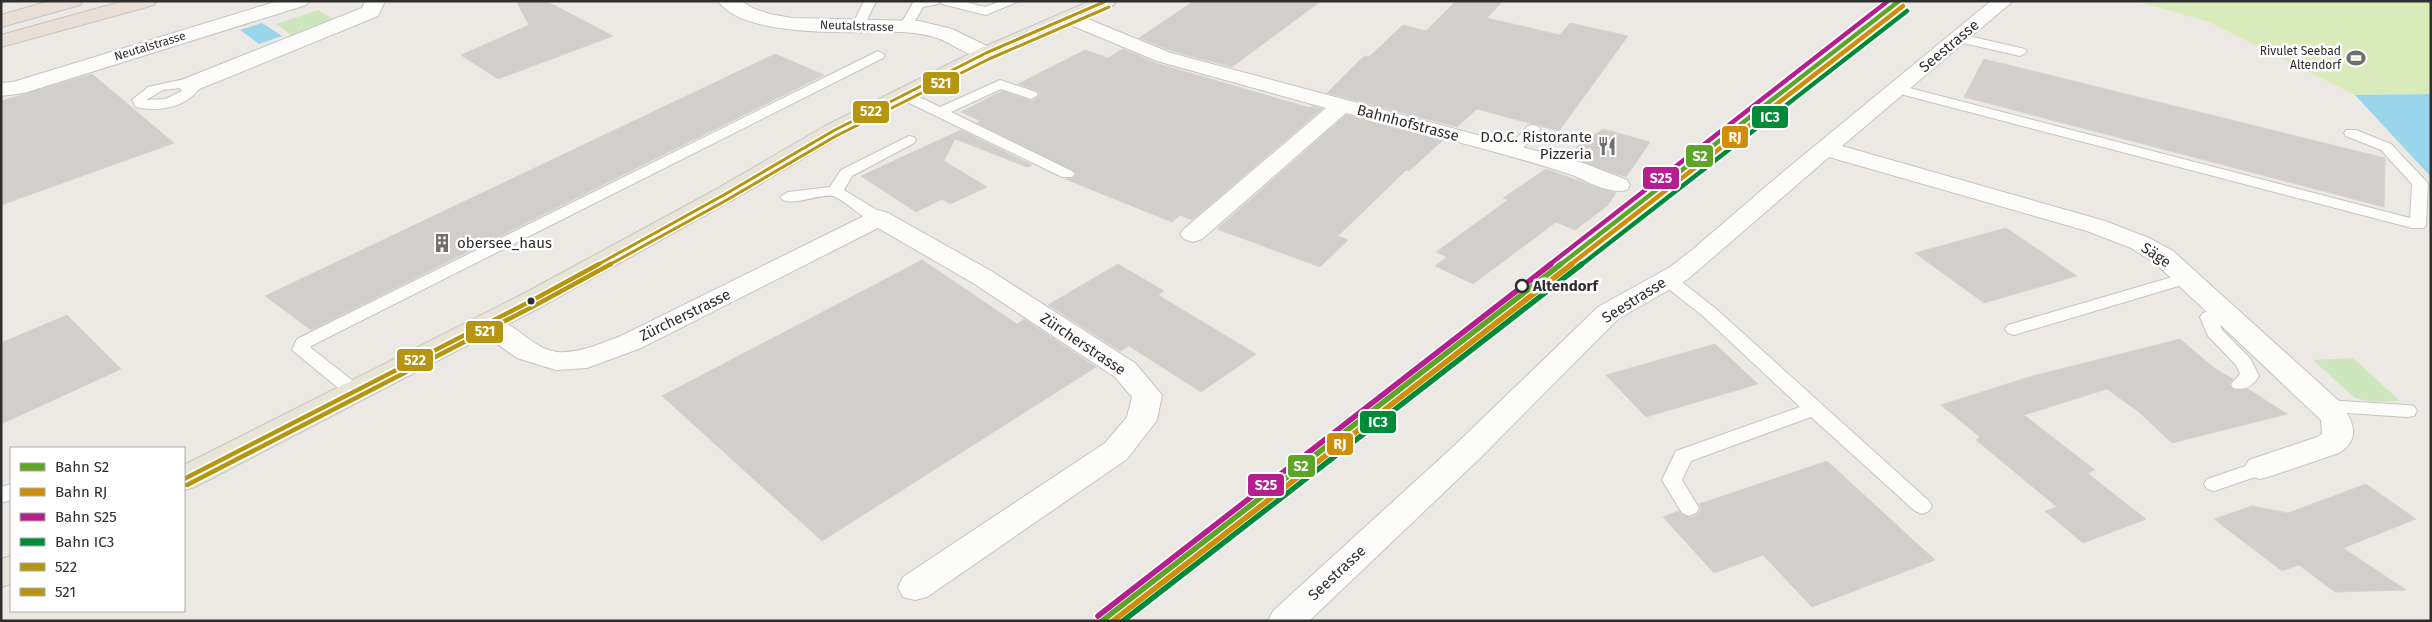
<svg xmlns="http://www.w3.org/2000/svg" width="2432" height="622" font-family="'Fira Sans',sans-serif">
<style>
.green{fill:#cee6be}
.pitch{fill:#d9eabb}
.water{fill:#99d6ec}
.building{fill:#d1cecb;stroke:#d7d4d0}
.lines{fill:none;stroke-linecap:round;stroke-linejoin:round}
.lane-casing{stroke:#c5c4c5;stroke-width:2}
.street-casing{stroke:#c5c4c5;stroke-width:2}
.primary-casing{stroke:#c6c5c4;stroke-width:2}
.highway-casing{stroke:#c6c5c4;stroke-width:2}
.lane{fill:#fcfcfb;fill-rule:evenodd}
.street{fill:#fcfcfb;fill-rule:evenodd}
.primary{fill:#e8e4d6;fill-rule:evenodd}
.highway{fill:#eadfd6;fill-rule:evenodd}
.bus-1-far1-casing{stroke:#fff;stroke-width:6}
.bus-1-casing{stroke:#fff;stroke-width:8}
.bus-2-far1-casing{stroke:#fff;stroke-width:6}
.bus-2-casing{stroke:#fff;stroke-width:8}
.bus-1-far1{stroke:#b69510;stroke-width:3}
.bus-1{stroke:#b69510;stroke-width:4.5}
.bus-2-far1{stroke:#b69510;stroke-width:3}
.bus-2{stroke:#b69510;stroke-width:4.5}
.rail-1-far1-casing{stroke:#fff;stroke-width:8}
.rail-1-casing{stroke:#fff;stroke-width:9}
.rail-2-far1-casing{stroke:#fff;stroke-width:8}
.rail-2-casing{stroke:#fff;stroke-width:9}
.rail-3-far1-casing{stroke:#fff;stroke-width:8}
.rail-3-casing{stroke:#fff;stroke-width:9}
.rail-4-far1-casing{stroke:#fff;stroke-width:8}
.rail-4-casing{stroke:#fff;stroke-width:9}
.rail-1-far1{stroke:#5da526;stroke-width:4.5}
.rail-1{stroke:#5da526;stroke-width:5.5}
.rail-2-far1{stroke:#cf8e09;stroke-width:4.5}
.rail-2{stroke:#cf8e09;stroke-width:5.5}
.rail-3-far1{stroke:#b41e8e;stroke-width:4.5}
.rail-3{stroke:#b41e8e;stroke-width:5.5}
.rail-4-far1{stroke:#008b39;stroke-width:4.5}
.rail-4{stroke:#008b39;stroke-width:5.5}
.stop-dot{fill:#fff;stroke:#2e2e2e;stroke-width:2.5}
.bus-dot{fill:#2e2e2e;stroke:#fff;stroke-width:2}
.labels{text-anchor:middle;stroke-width:5;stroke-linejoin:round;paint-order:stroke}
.far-street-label{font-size:12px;fill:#2e2e2e;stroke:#fff}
.far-poi-label{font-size:12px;fill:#2e2e2e;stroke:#fff;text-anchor:end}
.street-label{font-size:15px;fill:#2e2e2e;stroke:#fff}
.poi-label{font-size:15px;fill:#2e2e2e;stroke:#fff;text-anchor:end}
.stop-label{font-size:15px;font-weight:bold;fill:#2e2e2e;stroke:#fff;text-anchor:start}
.line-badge{stroke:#fff;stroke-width:2}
.badge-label{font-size:14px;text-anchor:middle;font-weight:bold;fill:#fff}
</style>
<rect width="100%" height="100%" fill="#ece8e4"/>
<g class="green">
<polygon points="318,10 334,20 293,36 276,24"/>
<polygon points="2353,358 2400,401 2372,402 2355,398 2313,360"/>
</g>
<polygon class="pitch" points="2137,1 2431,1 2431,94 2355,95 2209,22"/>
<g class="water">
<polygon points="262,23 282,36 259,44 240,30"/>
<polygon points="2431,94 2431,177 2355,95"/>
</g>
<g class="building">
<polygon points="516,1 546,1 613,36 498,79 461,55 529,25"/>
<polygon points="1194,1 1321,1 1232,67 1172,51 1139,38"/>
<polygon points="1456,1 1503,1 1487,18 1560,35 1570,23 1628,36 1559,131 1477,109 1457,127 1327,93 1364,56 1369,57 1403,25 1426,31"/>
<polygon points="1123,49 1156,63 1310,108 1312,106 1322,109 1192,220 1180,215 1172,222 1065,179 1073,178 1076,173 977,123 981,121 961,112 1002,91 1032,101 1040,95 1038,91 1018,84 1085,50 1108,58"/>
<polygon points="775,54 824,75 311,330 265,296"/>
<polygon points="1984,59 2385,158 2384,207 1964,97"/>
<polygon points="92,74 174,143 1,205 1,101"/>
<polygon points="1346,115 1443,140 1409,171 1406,170 1338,236 1348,240 1320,267 1217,229"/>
<polygon points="1603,129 1650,142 1626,177 1564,156"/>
<polygon points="961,130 1032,165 1027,167 955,139 944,161 987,187 950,204 942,199 916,212 861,176"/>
<polygon points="1546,169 1604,190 1616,193 1607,206 1575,230 1556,222 1473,284 1435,266 1447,257 1436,252 1508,200 1503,198"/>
<polygon points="2006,228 2077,276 1984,303 1915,253"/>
<polygon points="922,260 1017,324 1024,319 1096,367 822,541 662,396"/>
<polygon points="1118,264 1164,291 1158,295 1256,354 1201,392 1129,346 1120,351 1048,305"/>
<polygon points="67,315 121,369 1,424 1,343"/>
<polygon points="2180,339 2214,368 2233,379 2229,384 2233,390 2248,389 2287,414 2172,443 2139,412 2107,389 2024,415 2095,470 2087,473 2146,519 2083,543 2045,511 2057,507 1976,440 1980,437 1941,405 2029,377"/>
<polygon points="1715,344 1758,384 1646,417 1606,375"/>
<polygon points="1827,461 1935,560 1812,607 1763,555 1714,573 1663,517 1679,511 1690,518 1698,514 1701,509 1699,504"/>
<polygon points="2366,484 2416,519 2343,548 2406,590 2335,592 2299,565 2282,571 2214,519 2252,506 2288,513"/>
</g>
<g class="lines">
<g class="lane-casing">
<g id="lane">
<polygon points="864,1 876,1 863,29 853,29 852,26"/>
<polygon points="914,1 962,1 985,7 1001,1 1019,1 986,15 942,4 940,1 938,4 923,7 910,30 900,30 899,27"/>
<polygon points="1960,34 2025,49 2027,52 2020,56 1955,41 1954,38 1955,35"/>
<polygon points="878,51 885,55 883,58 311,346 311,348 362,388 364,392 362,396 355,398 348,396 292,350 297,339"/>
<path d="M180,80L194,82L199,89C185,108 158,112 136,107L132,100L148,87ZM180,88L185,89L166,99L146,100L163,90Z"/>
<polygon points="1000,80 1036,92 1038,95 1031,99 1001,89 951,112 1072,171 1075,174 1072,177 1062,177 899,98 897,95 904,91 909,92 940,107"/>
<polygon points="1898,85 2410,218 2412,184 2381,150 2346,136 2344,133 2346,130 2356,130 2391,144 2425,180 2428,183 2426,225 2424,228 2412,228 1893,92 1891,89"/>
<polygon points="1533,125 1538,126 1540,129 1538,132 1517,154 1507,154 1505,151 1507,148 1528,126"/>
<path d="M909,136L914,137L916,140L914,143L852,176L844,190L885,215L887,218L885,221C865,226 850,202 833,196C820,193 788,209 780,197L788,192L830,187L841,170Z"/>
<polygon points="2186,273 2192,274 2194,278 2192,282 2014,335 2008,333 2005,329 2008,325"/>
<polygon points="1667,274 1673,275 1715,308 1929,501 1932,506 1929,511 1922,514 1915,511 1811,417 1691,461 1682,480 1699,508 1696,513 1689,516 1682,513 1662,480 1676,451 1800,407 1703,316 1661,283 1659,279 1661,275"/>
<path d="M2223,307L2229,308L2232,312L2229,316L2219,320L2222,330L2250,358L2259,376C2253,386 2245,391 2233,388L2231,384L2240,374L2236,365L2208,336L2200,317L2203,313Z"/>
<polygon points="2325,400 2407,405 2414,406 2417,411 2414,416 2407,417 2318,411 2315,406 2318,401"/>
<polygon points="2260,461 2267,463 2270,468 2267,473 2214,491 2207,489 2204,484 2207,479"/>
<polygon points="11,484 11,500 1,503 1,487"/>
</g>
</g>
<g class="street-casing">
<g id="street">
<polygon points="278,1 309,1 306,5 24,93 1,96 1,83 13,82"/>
<polygon points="365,1 385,1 378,16 197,90 189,91 181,90 178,85 181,80 362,8"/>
<path d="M718,1H742L752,8L770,14L792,18L919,21L952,29L993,49L996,53L993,57C975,62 954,44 937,38C926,34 915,33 903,32C860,31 745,40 718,1Z"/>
<path d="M1991,1H2013L1842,146L2105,221L2149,238L2173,251L2339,401C2352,419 2363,438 2339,453L2271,476L2260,479L2249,476L2244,468L2249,460L2317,437L2322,434L2321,420L2155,263L2131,248L2087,231L1829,157L1688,279L1618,319L1477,461L1309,621H1268L1273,611L1455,445L1598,307L1670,267L1692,250L1783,172Z"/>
<path d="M1068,11L1171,53L1586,164L1627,180L1630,185L1627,190C1607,195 1587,180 1569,174C1496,150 1420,133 1346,113L1202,239L1193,242L1184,239L1180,234L1184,229L1326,108L1157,61L1061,21L1058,17L1061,13Z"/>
<path d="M879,210L888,213L991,271L1135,363L1162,395L1157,420L1127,459L927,597L915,600L903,597L898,587L903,577L1105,443L1127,417L1132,397L1115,377L973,283L878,228L641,348L587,368L556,370L517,358L478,330L474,324L478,318C508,310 528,349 557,352C580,354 601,343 621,336L870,213Z"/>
</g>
</g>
<g class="primary-casing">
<g id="primary">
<polygon points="1090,1 1117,1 1114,5 993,57 841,136 731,201 541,307 195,487 184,490 184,465 521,295 713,191 825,126 979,49"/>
<polygon points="11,556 11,584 1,587 1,559"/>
</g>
</g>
<g class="highway-casing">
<g id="highway">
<polygon points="50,1 83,1 80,5 1,27 1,15"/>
<polygon points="124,1 157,1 154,5 1,47 1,35"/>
</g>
</g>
<use href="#lane" class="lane"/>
<use href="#street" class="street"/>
<use href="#primary" class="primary"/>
<use href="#highway" class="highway"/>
<g class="bus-1-far1-casing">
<polyline id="bus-1-far1" points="597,265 722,196 833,131 986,53 1106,1"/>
</g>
<g class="bus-1-casing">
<polyline id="bus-1" points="184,479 531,301 599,264"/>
</g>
<g class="bus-2-far1-casing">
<polyline id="bus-2-far1" points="609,265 725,201 836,136 989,59 1109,7"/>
</g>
<g class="bus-2-casing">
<polyline id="bus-2" points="187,485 534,306 611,264"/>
</g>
<use href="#bus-1-far1" class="bus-1-far1"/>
<use href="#bus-1" class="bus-1"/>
<use href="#bus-2-far1" class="bus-2-far1"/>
<use href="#bus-2" class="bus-2"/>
<g class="rail-1-far1-casing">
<polyline id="rail-1-far1" points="1560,265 1899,1"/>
</g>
<g class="rail-1-casing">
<polyline id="rail-1" points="1102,621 1561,264"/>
</g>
<g class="rail-2-far1-casing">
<polyline id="rail-2-far1" points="1570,265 1903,6"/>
</g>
<g class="rail-2-casing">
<polyline id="rail-2" points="1113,621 1572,264"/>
</g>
<g class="rail-3-far1-casing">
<polyline id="rail-3-far1" points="1549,265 1888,1"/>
</g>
<g class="rail-3-casing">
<polyline id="rail-3" points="1098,616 1551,264"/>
</g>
<g class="rail-4-far1-casing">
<polyline id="rail-4-far1" points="1581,265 1907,11"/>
</g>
<g class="rail-4-casing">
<polyline id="rail-4" points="1123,621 1582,264"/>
</g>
<use href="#rail-1-far1" class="rail-1-far1"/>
<use href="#rail-1" class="rail-1"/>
<use href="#rail-2-far1" class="rail-2-far1"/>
<use href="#rail-2" class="rail-2"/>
<use href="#rail-3-far1" class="rail-3-far1"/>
<use href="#rail-3" class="rail-3"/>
<use href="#rail-4-far1" class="rail-4-far1"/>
<use href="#rail-4" class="rail-4"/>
</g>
<defs>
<g id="stadium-bare" transform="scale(1.5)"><path d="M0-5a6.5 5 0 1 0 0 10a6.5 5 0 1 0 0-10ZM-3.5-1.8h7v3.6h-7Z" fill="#706f6e" stroke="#fff" stroke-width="2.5" paint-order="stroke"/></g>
<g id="restaurant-bare" transform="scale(1.5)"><path d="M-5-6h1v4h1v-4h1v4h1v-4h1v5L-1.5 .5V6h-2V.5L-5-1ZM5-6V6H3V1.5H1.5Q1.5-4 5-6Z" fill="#706f6e" stroke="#fff" stroke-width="2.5" paint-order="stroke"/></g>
<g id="building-bare" transform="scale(1.5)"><path d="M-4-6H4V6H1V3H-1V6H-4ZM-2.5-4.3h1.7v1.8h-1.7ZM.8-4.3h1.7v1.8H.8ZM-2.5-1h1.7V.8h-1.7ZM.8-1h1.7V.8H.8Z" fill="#706f6e" stroke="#fff" stroke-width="2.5" paint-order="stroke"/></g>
</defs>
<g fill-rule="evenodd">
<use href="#stadium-bare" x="2356" y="58"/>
<use href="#restaurant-bare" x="1607" y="146"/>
<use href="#building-bare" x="442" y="243"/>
</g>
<circle class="stop-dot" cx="1522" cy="286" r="6"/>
<circle class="bus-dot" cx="531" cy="301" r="4.5"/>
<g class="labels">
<g class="far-street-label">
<text transform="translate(857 26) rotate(2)" y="4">Neutalstrasse</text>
<text transform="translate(150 46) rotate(-17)" y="4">Neutalstrasse</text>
</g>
<g class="far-poi-label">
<text x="2341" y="55">Rivulet Seebad<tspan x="2341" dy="14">Altendorf</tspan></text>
</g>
<g class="street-label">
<text transform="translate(1949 46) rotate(-40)" y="5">Seestrasse</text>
<text transform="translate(1408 123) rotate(15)" y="5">Bahnhofstrasse</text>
<text transform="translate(2156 255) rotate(34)" y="5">Säge</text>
<text transform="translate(1634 300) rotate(-32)" y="5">Seestrasse</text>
<text transform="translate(685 315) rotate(-26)" y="5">Zürcherstrasse</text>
<text transform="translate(1083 344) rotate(34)" y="5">Zürcherstrasse</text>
<text transform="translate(1337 573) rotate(-43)" y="5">Seestrasse</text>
</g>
<g class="poi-label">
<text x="1592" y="142">D.O.C. Ristorante<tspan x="1592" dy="17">Pizzeria</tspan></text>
<text x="457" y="248" text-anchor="start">obersee_haus</text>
</g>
<g class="stop-label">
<text x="1533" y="291">Altendorf</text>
</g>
</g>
<g class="line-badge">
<rect x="922" y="71" width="38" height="24" rx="5" fill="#b69510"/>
<rect x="852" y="100" width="38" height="24" rx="5" fill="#b69510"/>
<rect x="1751" y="105" width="38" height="24" rx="5" fill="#008b39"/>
<rect x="1721" y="125" width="28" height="24" rx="5" fill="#cf8e09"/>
<rect x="1685" y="144" width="29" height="24" rx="5" fill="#5da526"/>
<rect x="1642" y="166" width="38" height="24" rx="5" fill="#b41e8e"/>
<rect x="465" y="320" width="39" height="24" rx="5" fill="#b69510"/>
<rect x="396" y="348" width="38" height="24" rx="5" fill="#b69510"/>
<rect x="1359" y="410" width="38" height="24" rx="5" fill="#008b39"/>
<rect x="1326" y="432" width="28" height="24" rx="5" fill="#cf8e09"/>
<rect x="1287" y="454" width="29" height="24" rx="5" fill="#5da526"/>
<rect x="1247" y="473" width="38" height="24" rx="5" fill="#b41e8e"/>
</g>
<g class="badge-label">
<text x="941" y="88">521</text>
<text x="871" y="116">522</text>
<text x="1770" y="122">IC3</text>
<text x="1735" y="142">RJ</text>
<text x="1700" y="161">S2</text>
<text x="1661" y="183">S25</text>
<text x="485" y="336">521</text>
<text x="415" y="365">522</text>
<text x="1378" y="427">IC3</text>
<text x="1340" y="449">RJ</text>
<text x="1301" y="471">S2</text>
<text x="1266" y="490">S25</text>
</g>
<rect width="2432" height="622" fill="none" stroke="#2e2e2e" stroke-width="5"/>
<rect x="10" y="447" width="175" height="165" fill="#ffffff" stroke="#ababab"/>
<rect x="20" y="463" width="25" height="8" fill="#5da526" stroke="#ababab"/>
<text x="55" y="472" font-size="15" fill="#2e2e2e">Bahn S2</text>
<rect x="20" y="488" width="25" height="8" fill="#cf8e09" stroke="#ababab"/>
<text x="55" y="497" font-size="15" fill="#2e2e2e">Bahn RJ</text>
<rect x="20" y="513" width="25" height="8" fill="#b41e8e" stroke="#ababab"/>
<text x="55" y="522" font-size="15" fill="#2e2e2e">Bahn S25</text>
<rect x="20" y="538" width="25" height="8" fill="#008b39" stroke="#ababab"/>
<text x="55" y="547" font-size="15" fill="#2e2e2e">Bahn IC3</text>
<rect x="20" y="563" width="25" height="8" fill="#b69510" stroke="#ababab"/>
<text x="55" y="572" font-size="15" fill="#2e2e2e">522</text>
<rect x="20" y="588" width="25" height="8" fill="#b69510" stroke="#ababab"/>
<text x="55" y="597" font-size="15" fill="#2e2e2e">521</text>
</svg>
